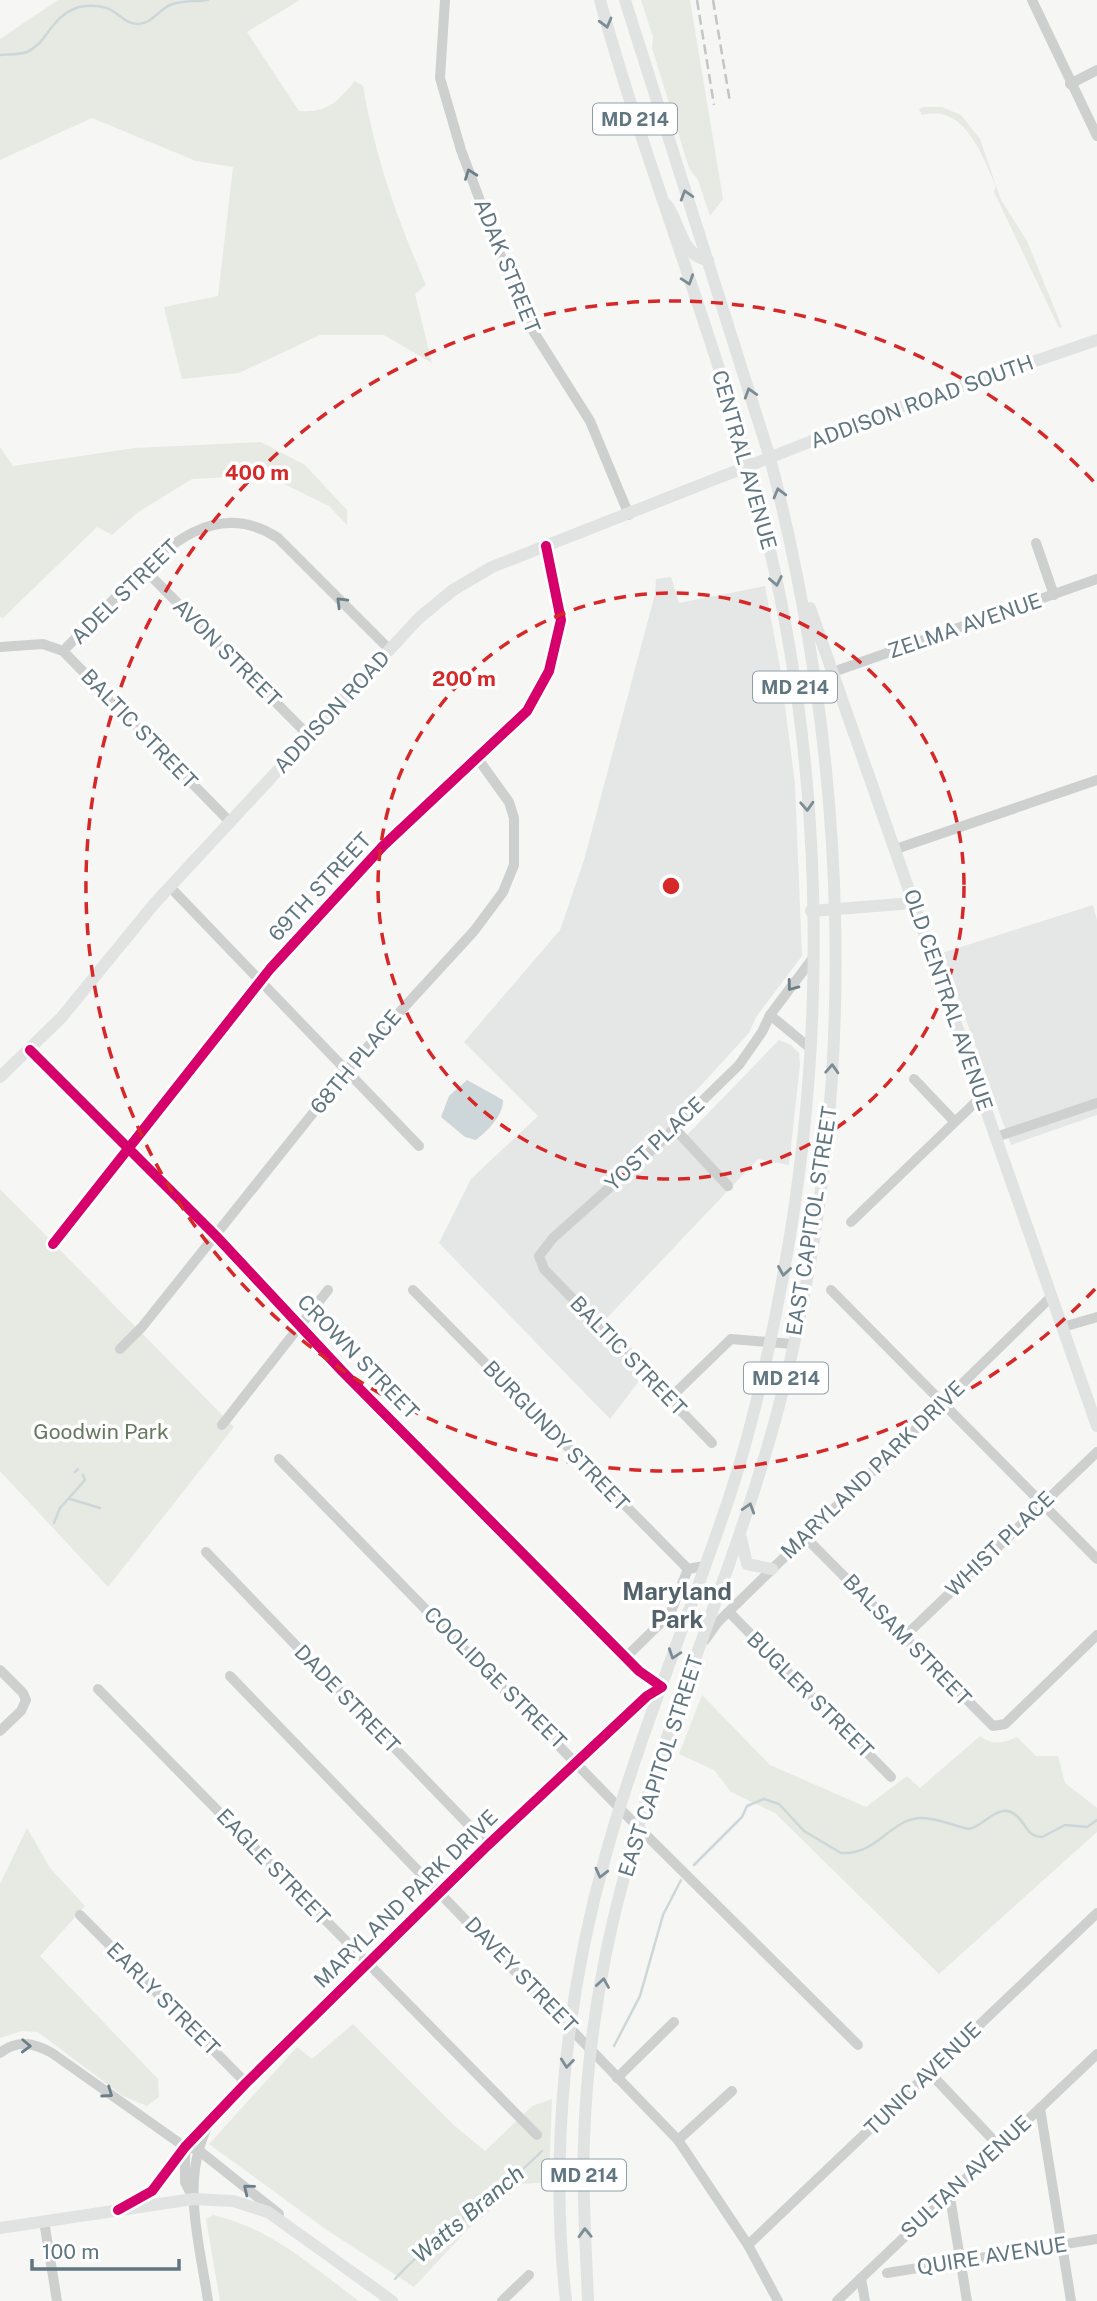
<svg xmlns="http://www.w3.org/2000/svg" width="1097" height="2301" font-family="'Public Sans',sans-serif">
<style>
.built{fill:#e5e7e6}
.green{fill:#e6eae3}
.water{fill:#cdd7d9}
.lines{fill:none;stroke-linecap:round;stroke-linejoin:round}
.stream{stroke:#cdd7d9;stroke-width:2.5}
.minor{stroke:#ced0d0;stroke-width:10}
.major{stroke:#e1e2e2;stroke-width:12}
.rail{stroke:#c3c6c6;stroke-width:2.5;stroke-dasharray:10 5;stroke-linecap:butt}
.cycleway-casing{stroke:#fff;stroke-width:15}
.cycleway{stroke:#d6006c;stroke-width:10}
.oneway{stroke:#7a8c94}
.oneway2{stroke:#6b7f89}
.ring{fill:none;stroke:#d62828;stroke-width:3.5;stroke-dasharray:12 9}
.labels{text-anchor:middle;stroke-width:7;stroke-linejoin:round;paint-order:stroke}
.shield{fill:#fff;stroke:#909fa7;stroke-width:2}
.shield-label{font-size:19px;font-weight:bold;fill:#607681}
.street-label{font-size:21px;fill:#607681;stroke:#fff}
.park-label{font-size:21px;fill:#66795f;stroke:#fff}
.water-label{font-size:23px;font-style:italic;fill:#5a767c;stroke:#fff}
.quarter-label{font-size:24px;font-weight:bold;fill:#52636c;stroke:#fff}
.centre{fill:#d62828;stroke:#fff;stroke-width:3.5}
.ring-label{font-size:21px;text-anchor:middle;font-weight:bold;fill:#d62828;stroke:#fff;stroke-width:7;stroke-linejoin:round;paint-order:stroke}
</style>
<rect width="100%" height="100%" fill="#f6f6f5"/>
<g class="built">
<polygon points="671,577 679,603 765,586 780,667 795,784 802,956 756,1017 749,1033 671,1118 687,1135 779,1040 791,1045 799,1053 800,1065 789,1165 758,1159 605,1320 650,1367 610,1419 439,1243 471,1179 538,1116 464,1042 560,930 584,860 655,594 656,579"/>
<polygon points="1093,905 1097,920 1097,1115 1011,1145 942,953"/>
</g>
<g class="green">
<path d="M58,0H300L247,32L299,111C328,113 337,102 355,81L363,86C375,157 397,219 426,285L415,294L432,363L384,335H320L239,373L182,379L164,307L218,296L233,167L196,161L92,118L0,160V39Z"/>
<polygon points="641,0 690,0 723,199 710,216 698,180 689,168 652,48 653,37"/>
<path d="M923,107H942L961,115L980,139L1001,200L1027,241L1062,327L1059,328L994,192L996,186C982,156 965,103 922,115L919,109Z"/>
<polygon points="261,442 305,465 347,510 347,525 329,506 266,475 192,479 137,513 112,535 97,527 3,618 0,617 0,447 13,466 135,448"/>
<polygon points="0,1189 234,1427 108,1587 0,1471"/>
<path d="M702,1695L770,1765L866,1807L907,1776L920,1788L980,1736C992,1746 1004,1743 1017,1737L1036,1756H1058L1065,1783L1097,1808V1832L939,1974L775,1813L731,1792L714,1770L679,1754Z"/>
<polygon points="27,1828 50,1868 85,1906 40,1956 158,2079 159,2097 147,2106 123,2096 38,2032 22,2031 0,2038 0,1884"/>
<polygon points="353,2024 455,2126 485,2151 532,2106 552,2099 549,2182 522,2184 468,2229 414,2287 324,2228 209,2144 297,2047 312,2059"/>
<path d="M213,2215C273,2229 311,2266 359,2301H220L206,2219Z"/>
</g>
<path class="water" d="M467,1080L503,1100C503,1116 488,1130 476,1140L465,1137L441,1117L449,1096Z"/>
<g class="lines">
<g class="stream">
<path d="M0,55C8,54 19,55 27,52C48,43 50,16 79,7C118,0 118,24 138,24C151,24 159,10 170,5C182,0 195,2 208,0"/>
<polyline points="75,1472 78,1469"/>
<polyline points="70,1499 100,1508"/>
<polyline points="54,1523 60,1508 85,1480 83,1475"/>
<path d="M694,1865L742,1817L747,1806L764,1799L779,1804L804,1831L841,1853C878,1855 889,1820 920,1818C936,1817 953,1826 969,1829C985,1826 1000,1799 1018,1817C1027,1826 1027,1836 1042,1837L1065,1825L1087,1827L1097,1820"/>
<polyline points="614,2046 640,1996 663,1915 681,1880"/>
<path d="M395,2279C440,2230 496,2198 542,2151"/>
</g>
<g class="minor">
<polyline points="445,0 440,78 461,150 523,315 590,421 629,515"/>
<polyline points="1032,0 1097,136"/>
<polyline points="1070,84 1097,70"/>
<polyline points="1036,543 1054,595"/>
<polyline points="144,569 310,737"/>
<polyline points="0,647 43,644 63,651 230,822"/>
<path d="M63,651C83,631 103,610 124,589C165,547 216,497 278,538L390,650"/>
<polyline points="833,672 1097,579"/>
<polyline points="896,849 1097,780"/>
<polyline points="170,887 419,1146"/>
<polyline points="770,1015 810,1048"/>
<polyline points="30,1050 216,1236 342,1371 639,1671 662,1687 647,1696 488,1845 246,2083 185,2147 152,2191 128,2206"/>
<polyline points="914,1079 953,1120"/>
<polyline points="674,1128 728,1186"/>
<polyline points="996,1137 1097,1103"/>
<polyline points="851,1222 982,1096"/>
<polyline points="53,1244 270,969 383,846 527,711 549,671 561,620 546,546"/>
<polyline points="413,1290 688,1569 704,1566"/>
<polyline points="831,1290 1097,1559"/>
<polyline points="1063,1327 1097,1317"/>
<polyline points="120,1349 142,1327 353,1063 474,931 503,892 514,865 514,818 509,802 478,759"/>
<polyline points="670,1398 731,1339 793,1344"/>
<polyline points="222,1425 328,1290"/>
<polyline points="712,1443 544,1269 539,1256 553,1238 656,1146 739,1065 762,1032 770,1015 813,958"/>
<polyline points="279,1459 638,1827 858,2045"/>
<polyline points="804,1536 993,1726 1005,1724 1097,1635"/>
<polyline points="206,1552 488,1845"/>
<polyline points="729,1612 891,1777"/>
<polyline points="905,1636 1097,1452"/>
<polyline points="705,1640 717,1623 1052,1296"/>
<polyline points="626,1657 670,1614 688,1569"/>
<polyline points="0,1670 23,1693 26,1700 21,1711 0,1731"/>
<polyline points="230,1676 678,2140 748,2245 778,2301"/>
<polyline points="98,1689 537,2135"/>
<polyline points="80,1915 246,2083"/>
<path d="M0,2053C17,2039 34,2043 52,2053L185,2147L197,2149L279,2214"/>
<polyline points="929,2072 999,2146"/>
<polyline points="617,2078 674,2022"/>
<polyline points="1040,2108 1071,2301"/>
<path d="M206,2130C181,2184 200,2245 208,2301"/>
<polyline points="678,2140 732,2091"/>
<polyline points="185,2149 185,2182 193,2198"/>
<polyline points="949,2191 967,2301"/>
<polyline points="44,2221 57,2301"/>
<polyline points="748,2245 1097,1913"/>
<polyline points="887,2273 1097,2239"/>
<polyline points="861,2278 865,2301"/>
<polyline points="502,2301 529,2275"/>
<polyline points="837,2301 1097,2054"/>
</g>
<g class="major">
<path d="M667,205C680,223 682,257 708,260"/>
<polyline points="810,608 1097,1426"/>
<polyline points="811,911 914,903"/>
<polyline points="0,1077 61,1018 154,904 419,618 453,590 492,567 883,413 1097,340"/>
<polyline points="741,1538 747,1564 772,1569"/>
<polyline points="0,2228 193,2199 233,2201 268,2212 392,2301"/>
<path d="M566,2301C549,2154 566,1996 606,1854C640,1732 690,1615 730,1495C752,1427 768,1357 781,1287C831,1025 825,745 754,487C710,322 645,164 600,0"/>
<path d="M588,2301C586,2248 582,2194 584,2140C587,2050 602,1956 626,1870C669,1708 741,1556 782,1394C861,1086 849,764 770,458L625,0"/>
</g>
<g class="rail">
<polyline points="697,0 714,105"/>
<polyline points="713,0 730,102"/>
</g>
<g class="cycleway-casing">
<g id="cycleway">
<polyline points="30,1050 216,1236 342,1371 639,1671 662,1687 647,1696 488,1845 246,2083 185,2147 152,2191 118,2210"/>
<polyline points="53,1244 270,969 383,846 527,711 549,671 561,620 546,546"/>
</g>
</g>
<use href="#cycleway" class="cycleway"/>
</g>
<defs><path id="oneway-chevron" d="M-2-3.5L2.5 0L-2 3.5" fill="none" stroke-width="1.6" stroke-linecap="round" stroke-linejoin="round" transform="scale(1.75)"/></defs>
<g class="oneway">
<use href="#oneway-chevron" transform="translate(606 23) rotate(75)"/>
<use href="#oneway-chevron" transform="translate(686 195) rotate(-107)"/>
<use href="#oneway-chevron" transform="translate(688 280) rotate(71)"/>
<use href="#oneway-chevron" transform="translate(750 393) rotate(-107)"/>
<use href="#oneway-chevron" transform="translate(779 493) rotate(-105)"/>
<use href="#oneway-chevron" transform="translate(776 581) rotate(79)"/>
<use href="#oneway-chevron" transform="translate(807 806) rotate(87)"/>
<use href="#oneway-chevron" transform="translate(832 1069) rotate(-87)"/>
<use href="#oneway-chevron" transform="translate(784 1271) rotate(99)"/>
<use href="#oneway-chevron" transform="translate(749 1508) rotate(-73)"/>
<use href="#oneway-chevron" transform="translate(674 1654) rotate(109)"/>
<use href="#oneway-chevron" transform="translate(601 1873) rotate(104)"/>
<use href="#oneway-chevron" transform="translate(603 1983) rotate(-81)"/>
<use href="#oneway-chevron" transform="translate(567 2063) rotate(96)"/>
<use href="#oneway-chevron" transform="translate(585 2233) rotate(-92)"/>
</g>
<g class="oneway2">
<use href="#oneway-chevron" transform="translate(470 174) rotate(-110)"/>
<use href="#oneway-chevron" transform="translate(341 602) rotate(-135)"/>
<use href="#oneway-chevron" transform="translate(792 986) rotate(127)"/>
<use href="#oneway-chevron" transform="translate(26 2046) rotate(2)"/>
<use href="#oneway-chevron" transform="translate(108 2093) rotate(35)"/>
<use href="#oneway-chevron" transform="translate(248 2189) rotate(-141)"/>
</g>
<g class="ring">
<circle cx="671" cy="886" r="293"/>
<path d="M1095 1289A585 585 0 1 1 1095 483"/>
</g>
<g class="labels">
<g class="shield">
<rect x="593" y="103.5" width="84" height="31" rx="5"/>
<rect x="753" y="671.5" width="84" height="31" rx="5"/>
<rect x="744" y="1362.5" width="84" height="31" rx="5"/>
<rect x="542" y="2159.5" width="84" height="31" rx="5"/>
</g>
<g class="shield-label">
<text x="635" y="126">MD 214</text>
<text x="795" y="694">MD 214</text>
<text x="786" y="1385">MD 214</text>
<text x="584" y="2182">MD 214</text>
</g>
<g class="street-label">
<text transform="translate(507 266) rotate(68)" y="7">ADAK STREET</text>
<text transform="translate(922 402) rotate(-20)" y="7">ADDISON ROAD SOUTH</text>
<text transform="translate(744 460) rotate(74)" y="7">CENTRAL AVENUE</text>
<text transform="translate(125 592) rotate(-44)" y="7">ADEL STREET</text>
<text transform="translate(965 626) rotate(-19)" y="7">ZELMA AVENUE</text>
<text transform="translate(227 653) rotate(45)" y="7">AVON STREET</text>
<text transform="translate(332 712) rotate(-47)" y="7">ADDISON ROAD</text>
<text transform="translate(139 729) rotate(46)" y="7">BALTIC STREET</text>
<text transform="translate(320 887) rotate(-47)" y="7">69TH STREET</text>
<text transform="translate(948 1000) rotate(71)" y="7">OLD CENTRAL AVENUE</text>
<text transform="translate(356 1062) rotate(-50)" y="7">68TH PLACE</text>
<text transform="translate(655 1144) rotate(-43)" y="7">YOST PLACE</text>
<text transform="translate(812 1221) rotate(-81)" y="7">EAST CAPITOL STREET</text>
<text transform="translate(628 1356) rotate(46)" y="7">BALTIC STREET</text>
<text transform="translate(358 1357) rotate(46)" y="7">CROWN STREET</text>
<text transform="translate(556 1436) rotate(46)" y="7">BURGUNDY STREET</text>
<text transform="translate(873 1470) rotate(-44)" y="7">MARYLAND PARK DRIVE</text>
<text transform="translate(1000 1544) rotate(-44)" y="7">WHIST PLACE</text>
<text transform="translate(907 1640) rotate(46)" y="7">BALSAM STREET</text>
<text transform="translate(495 1678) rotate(45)" y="7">COOLIDGE STREET</text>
<text transform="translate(810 1695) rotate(45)" y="7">BUGLER STREET</text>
<text transform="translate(347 1699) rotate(46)" y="7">DADE STREET</text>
<text transform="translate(661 1766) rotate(-72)" y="7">EAST CAPITOL STREET</text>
<text transform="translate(273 1867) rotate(46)" y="7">EAGLE STREET</text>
<text transform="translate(406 1899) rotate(-44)" y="7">MARYLAND PARK DRIVE</text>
<text transform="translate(521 1975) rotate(46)" y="7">DAVEY STREET</text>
<text transform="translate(163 1999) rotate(45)" y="7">EARLY STREET</text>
<text transform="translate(923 2079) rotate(-44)" y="7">TUNIC AVENUE</text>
<text transform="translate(966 2177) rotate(-43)" y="7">SULTAN AVENUE</text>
<text transform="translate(992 2256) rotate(-9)" y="7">QUIRE AVENUE</text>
</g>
<g class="park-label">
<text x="101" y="1439">Goodwin Park</text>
</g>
<g class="water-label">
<text transform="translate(468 2214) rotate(-40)" y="8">Watts Branch</text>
</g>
<g class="quarter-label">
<text x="677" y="1600">Maryland<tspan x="677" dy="28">Park</tspan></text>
</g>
</g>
<circle cx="671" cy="886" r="10" class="centre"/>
<g class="ring-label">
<text x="257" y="480">400 m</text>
<text x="464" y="686">200 m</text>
</g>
<path d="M32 2259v10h147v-10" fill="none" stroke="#607681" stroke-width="3.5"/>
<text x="42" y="2259" font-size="21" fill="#607681" stroke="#ffffff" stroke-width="5" paint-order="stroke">100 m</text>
</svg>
